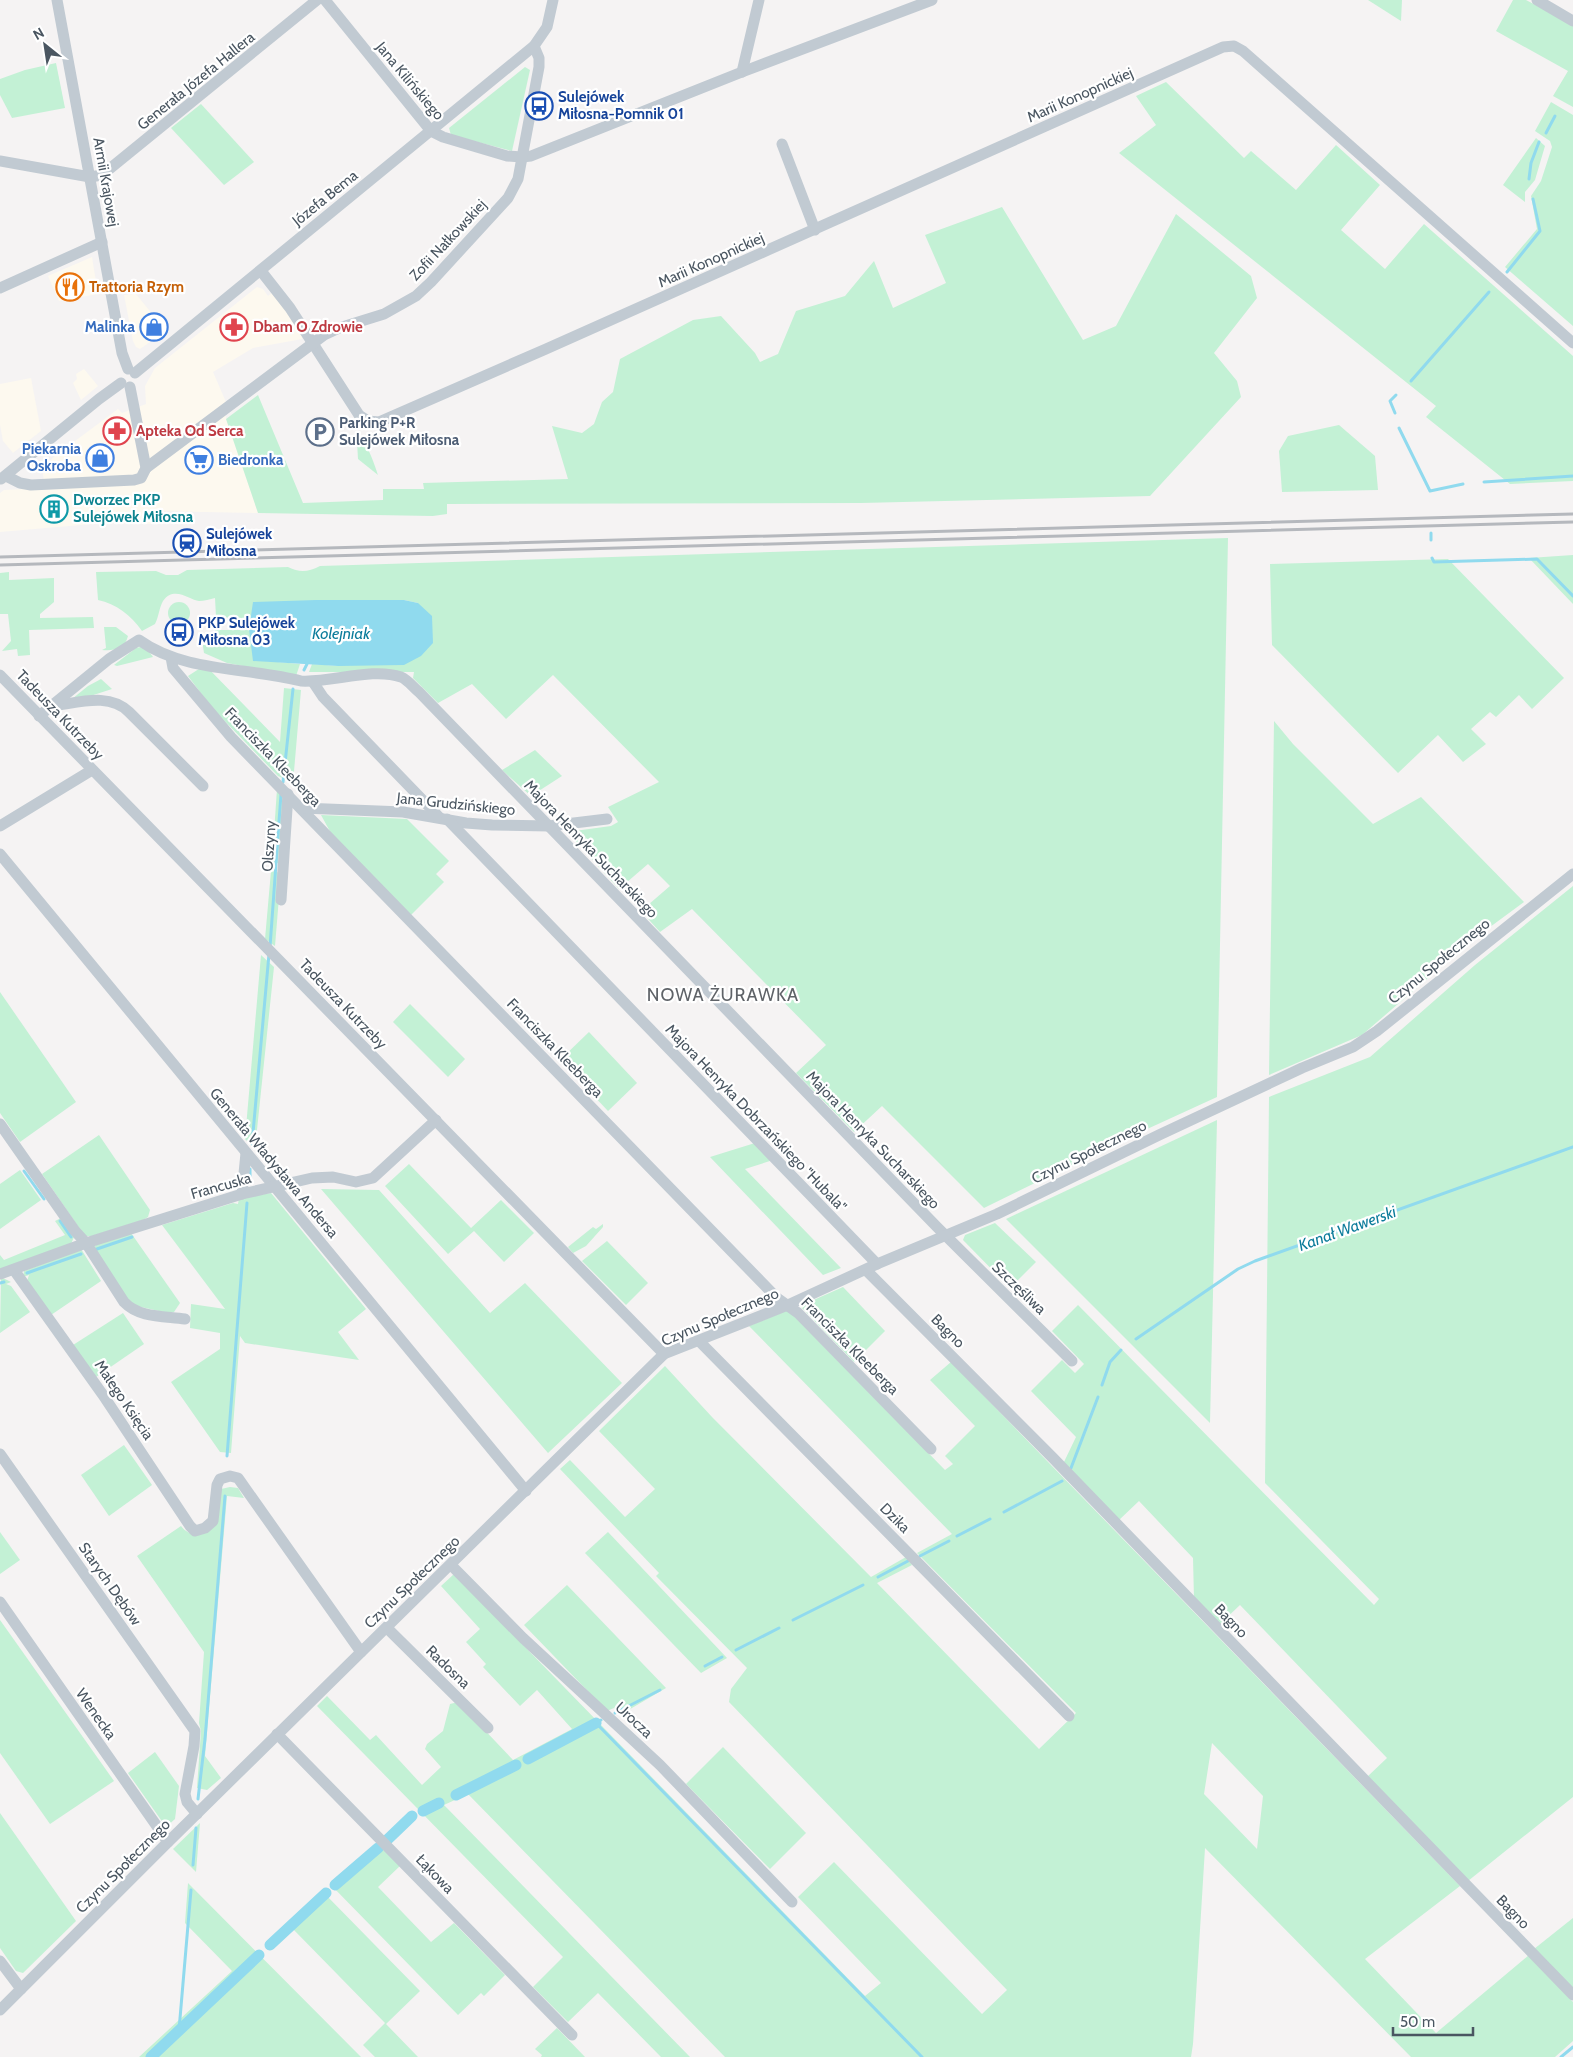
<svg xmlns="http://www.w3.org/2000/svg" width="1573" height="2057" font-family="Cabin,sans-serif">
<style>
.commercial{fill:#fdf9ef}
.green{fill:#c3f1d5;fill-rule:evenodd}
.water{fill:#90daee}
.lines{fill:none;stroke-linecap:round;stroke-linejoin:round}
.stream{stroke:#90daee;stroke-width:3}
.canal{stroke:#90daee;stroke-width:11}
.minor{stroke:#c1cad2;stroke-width:11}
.rail{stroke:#b5b8bd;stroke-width:3}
.labels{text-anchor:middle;stroke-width:4.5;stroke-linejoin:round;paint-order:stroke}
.street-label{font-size:15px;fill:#4a5661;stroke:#fff}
.transit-label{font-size:15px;font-weight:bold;fill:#164399;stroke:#fff;text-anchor:start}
.food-label{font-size:15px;font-weight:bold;fill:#c56008;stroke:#fff;text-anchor:start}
.shop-label{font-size:15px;font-weight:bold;fill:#366cbe;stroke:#fff;text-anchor:end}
.health-label{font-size:15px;font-weight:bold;fill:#be3a42;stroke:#fff;text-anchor:start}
.service-label{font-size:15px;font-weight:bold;fill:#4e5e75;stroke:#fff;text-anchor:start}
.culture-label{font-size:15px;font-weight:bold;fill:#0d838f;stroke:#fff;text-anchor:start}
.water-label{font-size:16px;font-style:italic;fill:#0c7c9b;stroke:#fff}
.quarter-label{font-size:18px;letter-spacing:1px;fill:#5f6368;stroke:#fff}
</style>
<rect width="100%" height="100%" fill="#f5f3f3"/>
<g class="commercial">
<polygon points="92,257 98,294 59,301 48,276"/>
<polygon points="257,287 263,289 268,296 273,292 302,336 302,339 253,348 213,372 226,402 222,405 258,513 152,511 151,524 104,523 0,532 0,493 4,490 45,488 42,468 55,456 118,409 122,413 146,404 145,386 155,368"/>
<polygon points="136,294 166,331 140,349 136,347 133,341 124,295"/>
<polygon points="84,369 98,386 81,400 73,383 77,379 76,374"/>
<polygon points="31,378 41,431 13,453 3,441 0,425 0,384"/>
</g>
<g class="green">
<polygon points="1368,0 1402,0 1401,21"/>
<polygon points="1513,0 1526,0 1573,25 1573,107 1553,96 1568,71 1496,31"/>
<polygon points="56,63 65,108 12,118 0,95 0,79 25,70"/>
<polygon points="525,67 530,70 512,151 451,135 449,128"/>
<polygon points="1166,82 1244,158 1251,151 1296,190 1336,145 1380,185 1341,230 1385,269 1424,224 1573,356 1573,481 1510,484 1426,417 1436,406 1119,153 1156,125 1136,96"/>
<polygon points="1551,102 1573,115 1573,326 1505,267 1537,229 1531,196 1541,181 1552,147 1550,141 1535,131"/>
<polygon points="201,104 254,162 224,185 171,128"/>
<polygon points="1536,138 1545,146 1535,180 1525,192 1525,202 1503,185"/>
<polygon points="1002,207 1083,340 1116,326 1176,214 1251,276 1257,298 1214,353 1237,381 1241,397 1150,496 861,503 447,504 447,514 433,516 258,513 226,419 258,395 303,503 383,500 383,489 424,489 423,483 568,479 552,426 582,433 594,424 602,402 613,392 620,359 693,320 721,316 755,353 760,362 778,354 796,311 845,296 874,261 893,308 946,283 925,235"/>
<polygon points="1339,425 1375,456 1378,490 1282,492 1279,451 1288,436"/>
<path d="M360,439C368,444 375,466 378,475L358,459L357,442Z"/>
<path d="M1228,538L1217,1097L1121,1141L984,1208L882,1106L854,1132L796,1073L826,1045L692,909L660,932L641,911L670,886L648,864L619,889L567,832L611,826L618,822L608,807L659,782L553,675L506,719L472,684L438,703L413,678L414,672H309L312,664L338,666L418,603L404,600H316L253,660L300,664L296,676L227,663L204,653L202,640H215V630H239V625H235V618L216,617L215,598C210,599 204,601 199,601C190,600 174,585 163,601C159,608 159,616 155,624L142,631C131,615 116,604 98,600L96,572L156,571L166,575H178L187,570L288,567C300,573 308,572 320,566Z"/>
<polygon points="1573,555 1573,604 1529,558"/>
<polygon points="1448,559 1564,678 1532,709 1519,695 1496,717 1490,712 1471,729 1486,744 1463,762 1438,735 1398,773 1272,645 1270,564"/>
<polygon points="9,572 9,580 54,578 54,602 40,614 40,618 93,617 94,628 29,630 30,655 18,656 17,649 2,651 11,641 8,614 0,614 0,573"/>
<circle cx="179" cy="613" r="11"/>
<path d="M104,627H116L128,636C125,649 114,651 102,650L106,648Z"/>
<polygon points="145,646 153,657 117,666 114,665 136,648"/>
<polygon points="205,665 280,742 284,688 301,690 293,783 278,776 212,708 188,676"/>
<polygon points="101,679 112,689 81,699 72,699 88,686"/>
<polygon points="1274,721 1293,744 1373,824 1421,797 1524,902 1471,941 1362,1035 1269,1075"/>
<polygon points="535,750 562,776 531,796 502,770"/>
<polygon points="277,789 284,796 278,863 272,862"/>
<polygon points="321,815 407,819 449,861 436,874 444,882 410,916 332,835"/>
<polygon points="271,871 281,873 275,946 265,939"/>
<polygon points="1573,886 1573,1797 1468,1881 1367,1777 1387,1758 1240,1605 1219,1625 1194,1599 1193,1558 1139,1501 1118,1521 1063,1464 1076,1437 1031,1391 1062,1360 1075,1373 1084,1364 1052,1331 1078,1305 1374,1605 1379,1599 1265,1483 1269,1097 1370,1057 1475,965"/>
<polygon points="261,955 274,967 255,1149 245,1139"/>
<polygon points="0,992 76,1102 20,1142 0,1113"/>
<polygon points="410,1004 465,1059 448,1077 393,1022"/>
<polygon points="589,1032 637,1083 608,1111 560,1060"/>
<polygon points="1217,1120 1210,1423 1006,1219"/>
<polygon points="99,1135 150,1210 148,1217 143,1220 92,1236 83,1236 82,1232 42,1174"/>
<polygon points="755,1143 773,1160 745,1169 841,1268 823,1275 710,1157"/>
<polygon points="409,1164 471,1228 501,1200 534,1233 504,1262 474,1231 448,1254 385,1186"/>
<polygon points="20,1170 41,1200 0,1229 0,1184"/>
<polygon points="321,1189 379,1190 490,1313 525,1283 622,1383 548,1453"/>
<polygon points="271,1193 366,1309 338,1332 359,1360 245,1343 240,1336 231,1453 220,1452 171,1382 220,1349 220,1333 190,1328 191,1304 225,1309 162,1225 233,1203 238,1204 239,1198"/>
<polygon points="61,1218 74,1237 71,1244 0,1270 0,1255 4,1260 65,1235 55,1221"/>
<polygon points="995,1223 1036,1262 1010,1288 963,1240 965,1235"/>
<polygon points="603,1224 603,1227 586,1246 573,1253 568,1247 593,1227 596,1229"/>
<polygon points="131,1233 180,1303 174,1312 168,1313 132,1305 93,1248 96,1245"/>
<polygon points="607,1241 648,1283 626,1305 582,1261"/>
<polygon points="81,1249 101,1281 51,1315 27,1281 29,1275 23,1277 24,1271"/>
<polygon points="1,1277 11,1282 6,1284 11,1286 30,1312 0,1333"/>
<polygon points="843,1287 885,1331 854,1362 800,1306"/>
<path d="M788,1310L945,1470L953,1464L945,1456L975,1426L930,1380L951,1362L1460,1886L1365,1959L1436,2033L1529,1955L1573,2002V2041L1555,2057H1411L1205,1848L1193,2044L1191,2057H725L468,1794L444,1805L690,2057H661L598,1993L568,2022L533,1987L563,1957L317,1706L327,1696L370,1740L376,1735L422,1785L441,1767L425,1749L427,1744L443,1731L450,1704L458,1702L513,1760L572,1729L537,1690L520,1706L483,1667L486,1664L466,1642L480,1629L441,1586L454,1574L865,1996L881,1983L798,1897L834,1862L982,2014L1007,1990L729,1702L731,1689L747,1668L656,1576L659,1573L560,1469L570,1460L625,1517L655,1489L599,1431L665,1366L712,1417L871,1577L906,1557L912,1565L877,1583L1039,1749L1076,1713L917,1553L952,1534L749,1326ZM1212,1743L1263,1796L1257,1849L1204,1794Z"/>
<polygon points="123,1313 144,1344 96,1377 73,1345"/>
<polygon points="124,1445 152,1485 109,1516 81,1475"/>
<path d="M230,1487L238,1488L244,1498L227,1496L205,1756L221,1778L207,1790L197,1788L201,1731L199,1723L204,1652L137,1556L181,1526C187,1534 195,1536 205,1533L221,1489Z"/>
<polygon points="0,1532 20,1560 0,1574"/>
<polygon points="608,1532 727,1658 701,1673 585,1553"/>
<polygon points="567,1585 666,1688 620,1715 614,1708 607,1711 524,1625"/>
<polygon points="0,1620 114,1781 50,1824 0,1753"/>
<polygon points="723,1747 806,1833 770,1869 686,1784"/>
<polygon points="155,1752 179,1786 175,1819 166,1827 128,1773"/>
<polygon points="0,1813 76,1921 23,1973 16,1971 0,1948"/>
<polygon points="200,1823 196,1872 173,1849"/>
<polygon points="378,1843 401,1865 378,1887 431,1942 454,1923 505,1975 484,1996 481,1993 458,2015 331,1885"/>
<polygon points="188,1883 361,2057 139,2057 232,1971 185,1923"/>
<polygon points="323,1892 420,1991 386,2024 418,2057 375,2057 363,2045 385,2023 293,1929 271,1950 265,1944"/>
<polygon points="1573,1918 1573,1989 1534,1949"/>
<polygon points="557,2028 585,2057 541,2057 542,2055 535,2049"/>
</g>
<polygon class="water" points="316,600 404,600 418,603 432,616 433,643 421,656 404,665 338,666 253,661 249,629 253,602"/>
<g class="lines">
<g class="stream">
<polyline points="1546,133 1555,116"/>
<polyline points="1529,179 1531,163 1539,142"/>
<polyline points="1507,272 1540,231 1533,199"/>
<polyline points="1411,381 1489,292"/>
<polyline points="1395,413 1390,401 1396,395"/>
<polyline points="1399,428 1430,491 1463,484"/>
<polyline points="1484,482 1573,476"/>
<polyline points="1431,540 1431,533"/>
<polyline points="1432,558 1434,562 1537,559 1573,596"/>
<polyline points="304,670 307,664"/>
<polyline points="283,782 293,689"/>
<polyline points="270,947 281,794"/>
<polyline points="252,1144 269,954"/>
<polyline points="24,1171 44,1199"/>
<polyline points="250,1181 250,1169"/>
<polyline points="60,1221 71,1237"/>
<polyline points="97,1249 132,1237"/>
<polyline points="27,1273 81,1254"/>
<polyline points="0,1283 4,1282"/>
<polyline points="1136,1339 1238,1269 1255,1261 1573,1147"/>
<polyline points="1102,1385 1110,1362 1121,1350"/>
<polyline points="227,1456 247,1203"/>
<polyline points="1071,1468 1098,1397"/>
<polyline points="1004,1512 1062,1481"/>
<polyline points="957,1536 990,1519"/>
<polyline points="920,1556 949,1541"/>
<polyline points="878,1577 908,1561"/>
<polyline points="793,1620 863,1585"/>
<polyline points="736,1650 779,1628"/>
<polyline points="705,1666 722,1657"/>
<polyline points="615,1713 660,1690"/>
<polyline points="601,1720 596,1723 922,2057"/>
<polyline points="198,1799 205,1739 225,1496"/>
<polyline points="193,1865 196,1828"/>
<polyline points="179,2030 191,1890"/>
<polyline points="1561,2057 1573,2047"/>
</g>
<g class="canal">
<polyline points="528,1759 596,1723"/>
<polyline points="456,1795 516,1765"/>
<polyline points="423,1811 439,1803"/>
<polyline points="387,1840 412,1816"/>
<polyline points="335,1885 378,1848"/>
<polyline points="270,1945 326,1893"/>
<polyline points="151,2057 259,1955"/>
</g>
<g class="minor">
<polyline points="57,0 122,353 128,369"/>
<polyline points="325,0 431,131 443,137 507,156 522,157 531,156 742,72 932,0"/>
<polyline points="1537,0 1573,21"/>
<polyline points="742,72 759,0"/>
<polyline points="782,144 815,230"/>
<polyline points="0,161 90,177 102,175 317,0"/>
<polyline points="261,271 290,308 359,415 368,421 379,422 546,349 1223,47 1234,46 1243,51 1573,343"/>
<polyline points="0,288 102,242"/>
<polyline points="135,373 534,46 547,27 553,0"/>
<polyline points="146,468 324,335 339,328 384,314 416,296 431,282 508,198 518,179 539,67 539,58 534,46"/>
<polyline points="6,476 20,483 31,485 134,480 141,478 146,468 130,387"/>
<polyline points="1,479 99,399 121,383"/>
<polyline points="171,657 173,668 231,737 777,1298 798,1313 931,1449"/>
<polyline points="0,675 664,1354"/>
<polyline points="313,682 323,697 440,818"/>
<path d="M52,706C78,703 109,692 129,712L203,786"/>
<path d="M39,716L109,659L139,640C185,673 248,667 301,681C331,683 372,667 401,677C408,680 413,687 419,692L937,1227L1072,1361"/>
<polyline points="302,808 403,812 466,823 492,825 549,826 607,819"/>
<polyline points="447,819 877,1264"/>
<polyline points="0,826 92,770"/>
<polyline points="0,854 526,1491"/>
<polyline points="281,900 288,794"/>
<path d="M0,1124L75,1231L86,1243L124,1302C139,1318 164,1316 185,1319"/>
<polyline points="242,1194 246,1153"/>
<polyline points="14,1270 103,1395 190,1526 195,1531 205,1528 213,1521 217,1485 220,1479 230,1476 238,1478 361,1652"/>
<polyline points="866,1270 1053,1458 1573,1995"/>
<polyline points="0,1274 86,1243 242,1194 312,1178 333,1177 356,1182 373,1178 436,1120"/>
<polyline points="699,1341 1069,1716"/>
<polyline points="0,1454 195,1731 194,1746 185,1794 187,1802 197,1814"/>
<polyline points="451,1565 523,1638 660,1765 792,1902"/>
<polyline points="0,1602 168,1842"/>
<polyline points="387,1628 488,1728"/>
<polyline points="277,1734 572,2035"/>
<polyline points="0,1961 21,1989"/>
<polyline points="0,2010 164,1846 664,1354 788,1305 877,1264 997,1214 1159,1135 1302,1068 1353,1047 1377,1031 1573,874"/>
</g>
<g class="rail">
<polyline points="0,557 1573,514"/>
<polyline points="0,565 1573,522"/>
</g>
</g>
<defs>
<g id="bus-ring" transform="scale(1.4375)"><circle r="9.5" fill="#fff" stroke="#1a4fb4" stroke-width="1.5"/><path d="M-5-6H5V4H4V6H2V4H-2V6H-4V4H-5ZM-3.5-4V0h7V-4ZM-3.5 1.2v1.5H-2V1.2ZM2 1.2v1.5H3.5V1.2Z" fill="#1a4fb4"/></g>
<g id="restaurant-ring" transform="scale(1.4375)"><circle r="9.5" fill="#fff" stroke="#e8710a" stroke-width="1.5"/><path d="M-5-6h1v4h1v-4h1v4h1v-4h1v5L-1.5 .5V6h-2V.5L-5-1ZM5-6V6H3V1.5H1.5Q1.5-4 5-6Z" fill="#e8710a"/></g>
<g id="shop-ring" transform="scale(1.4375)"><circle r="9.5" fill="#fff" stroke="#3f7fe0" stroke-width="1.5"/><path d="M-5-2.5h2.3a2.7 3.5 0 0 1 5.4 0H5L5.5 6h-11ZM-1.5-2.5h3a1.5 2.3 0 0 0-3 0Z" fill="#3f7fe0"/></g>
<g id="pharmacy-ring" transform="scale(1.4375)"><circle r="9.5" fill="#fff" stroke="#e0444e" stroke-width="1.5"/><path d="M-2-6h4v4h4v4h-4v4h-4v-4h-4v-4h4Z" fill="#e0444e"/></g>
<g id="parking-ring" transform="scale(1.4375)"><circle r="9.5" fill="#fff" stroke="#5c6f8a" stroke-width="1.5"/><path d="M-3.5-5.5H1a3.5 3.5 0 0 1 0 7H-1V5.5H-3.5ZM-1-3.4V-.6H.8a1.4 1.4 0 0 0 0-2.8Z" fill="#5c6f8a"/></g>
<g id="supermarket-ring" transform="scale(1.4375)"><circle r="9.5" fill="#fff" stroke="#3f7fe0" stroke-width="1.5"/><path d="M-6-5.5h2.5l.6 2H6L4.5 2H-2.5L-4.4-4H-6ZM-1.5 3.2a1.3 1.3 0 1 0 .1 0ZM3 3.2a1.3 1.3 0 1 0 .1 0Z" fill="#3f7fe0"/></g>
<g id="building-ring" transform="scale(1.4375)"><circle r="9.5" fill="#fff" stroke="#0f9aa8" stroke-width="1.5"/><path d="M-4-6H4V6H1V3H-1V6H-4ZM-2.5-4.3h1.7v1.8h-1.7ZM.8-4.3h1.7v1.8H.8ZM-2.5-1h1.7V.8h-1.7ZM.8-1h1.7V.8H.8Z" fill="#0f9aa8"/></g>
<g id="station-ring" transform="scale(1.4375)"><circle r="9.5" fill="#fff" stroke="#1a4fb4" stroke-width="1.5"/><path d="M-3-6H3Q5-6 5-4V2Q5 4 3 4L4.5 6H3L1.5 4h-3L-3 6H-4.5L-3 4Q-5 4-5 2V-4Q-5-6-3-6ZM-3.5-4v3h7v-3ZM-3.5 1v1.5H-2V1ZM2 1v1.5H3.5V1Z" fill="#1a4fb4"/></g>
</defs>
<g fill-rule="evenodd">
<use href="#bus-ring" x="539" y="106"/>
<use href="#restaurant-ring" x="70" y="287"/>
<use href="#shop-ring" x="154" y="327"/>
<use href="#pharmacy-ring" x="234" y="327"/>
<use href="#pharmacy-ring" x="117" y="431"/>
<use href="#parking-ring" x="320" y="432"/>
<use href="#shop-ring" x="100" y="458"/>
<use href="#supermarket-ring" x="199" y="460"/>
<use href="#building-ring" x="54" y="509"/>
<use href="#station-ring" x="187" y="543"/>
<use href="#bus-ring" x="179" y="632"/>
</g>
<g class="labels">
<g class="street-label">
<text transform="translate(196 81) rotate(-39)" y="5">Generała Józefa Hallera</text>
<text transform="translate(410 81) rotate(50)" y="5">Jana Kilińskiego</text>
<text transform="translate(1080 95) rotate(-24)" y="5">Marii Konopnickiej</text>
<text transform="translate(106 182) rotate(80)" y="5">Armii Krajowej</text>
<text transform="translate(325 198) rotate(-39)" y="5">Józefa Bema</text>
<text transform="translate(448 240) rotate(-47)" y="5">Zofii Nałkowskiej</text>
<text transform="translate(711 260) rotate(-24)" y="5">Marii Konopnickiej</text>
<text transform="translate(60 715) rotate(46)" y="5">Tadeusza Kutrzeby</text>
<text transform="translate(273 757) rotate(46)" y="5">Franciszka Kleeberga</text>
<text transform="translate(456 804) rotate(6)" y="5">Jana Grudzińskiego</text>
<text transform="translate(269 846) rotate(-86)" y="5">Olszyny</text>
<text transform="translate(591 849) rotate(46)" y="5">Majora Henryka Sucharskiego</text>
<text transform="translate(1439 961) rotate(-39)" y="5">Czynu Społecznego</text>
<text transform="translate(343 1004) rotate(46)" y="5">Tadeusza Kutrzeby</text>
<text transform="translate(555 1048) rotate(46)" y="5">Franciszka Kleeberga</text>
<text transform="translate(756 1118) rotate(46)" y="5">Majora Henryka Dobrzańskiego "Hubala"</text>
<text transform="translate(873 1140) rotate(46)" y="5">Majora Henryka Sucharskiego</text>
<text transform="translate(1089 1152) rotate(-26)" y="5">Czynu Społecznego</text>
<text transform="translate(274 1163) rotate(50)" y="5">Generała Władysława Andersa</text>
<text transform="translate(221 1186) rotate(-16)" y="5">Francuska</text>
<text transform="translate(1019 1288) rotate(44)" y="5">Szczęśliwa</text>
<text transform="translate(720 1317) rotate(-23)" y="5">Czynu Społecznego</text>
<text transform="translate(948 1331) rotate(45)" y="5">Bagno</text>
<text transform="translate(850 1346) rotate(45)" y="5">Franciszka Kleeberga</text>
<text transform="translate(124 1400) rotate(56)" y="5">Małego Księcia</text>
<text transform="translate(895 1518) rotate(45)" y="5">Dzika</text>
<text transform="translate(412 1582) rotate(-44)" y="5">Czynu Społecznego</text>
<text transform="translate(110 1584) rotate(55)" y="5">Starych Dębów</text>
<text transform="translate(1231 1621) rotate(46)" y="5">Bagno</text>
<text transform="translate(448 1667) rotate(44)" y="5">Radosna</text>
<text transform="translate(96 1714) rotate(55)" y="5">Wenecka</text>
<text transform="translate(634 1720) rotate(43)" y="5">Urocza</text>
<text transform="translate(123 1866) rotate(-45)" y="5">Czynu Społecznego</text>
<text transform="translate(435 1874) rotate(46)" y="5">Łąkowa</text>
<text transform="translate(1513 1912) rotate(46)" y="5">Bagno</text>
</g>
<g class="transit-label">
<text x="558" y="102">Sulejówek<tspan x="558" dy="17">Miłosna-Pomnik 01</tspan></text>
<text x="206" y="539">Sulejówek<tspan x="206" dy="17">Miłosna</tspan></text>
<text x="198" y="628">PKP Sulejówek<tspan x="198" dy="17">Miłosna 03</tspan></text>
</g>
<g class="food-label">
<text x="89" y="292">Trattoria Rzym</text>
</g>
<g class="shop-label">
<text x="135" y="332">Malinka</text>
<text x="81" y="454">Piekarnia<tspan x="81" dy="17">Oskroba</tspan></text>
<text x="218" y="465" text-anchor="start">Biedronka</text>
</g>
<g class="health-label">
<text x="253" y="332">Dbam O Zdrowie</text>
<text x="136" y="436">Apteka Od Serca</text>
</g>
<g class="service-label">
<text x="339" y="428">Parking P+R<tspan x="339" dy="17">Sulejówek Miłosna</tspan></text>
</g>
<g class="culture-label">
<text x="73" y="505">Dworzec PKP<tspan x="73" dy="17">Sulejówek Miłosna</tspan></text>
</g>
<g class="water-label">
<text x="341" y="639">Kolejniak</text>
<text transform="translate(1347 1228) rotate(-20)" y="6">Kanał Wawerski</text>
</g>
<g class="quarter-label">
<text x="723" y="1001">NOWA ŻURAWKA</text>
</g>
</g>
<g transform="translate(45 45) rotate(330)" stroke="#ffffff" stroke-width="4" paint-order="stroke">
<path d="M0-4L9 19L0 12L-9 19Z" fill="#4a5661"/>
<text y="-8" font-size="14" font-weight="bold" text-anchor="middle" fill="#4a5661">N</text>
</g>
<path d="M1393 2027v8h80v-8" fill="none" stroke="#4a5661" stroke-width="2.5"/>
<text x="1400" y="2027" font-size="15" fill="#4a5661" stroke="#ffffff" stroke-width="4" paint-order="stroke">50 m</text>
</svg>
